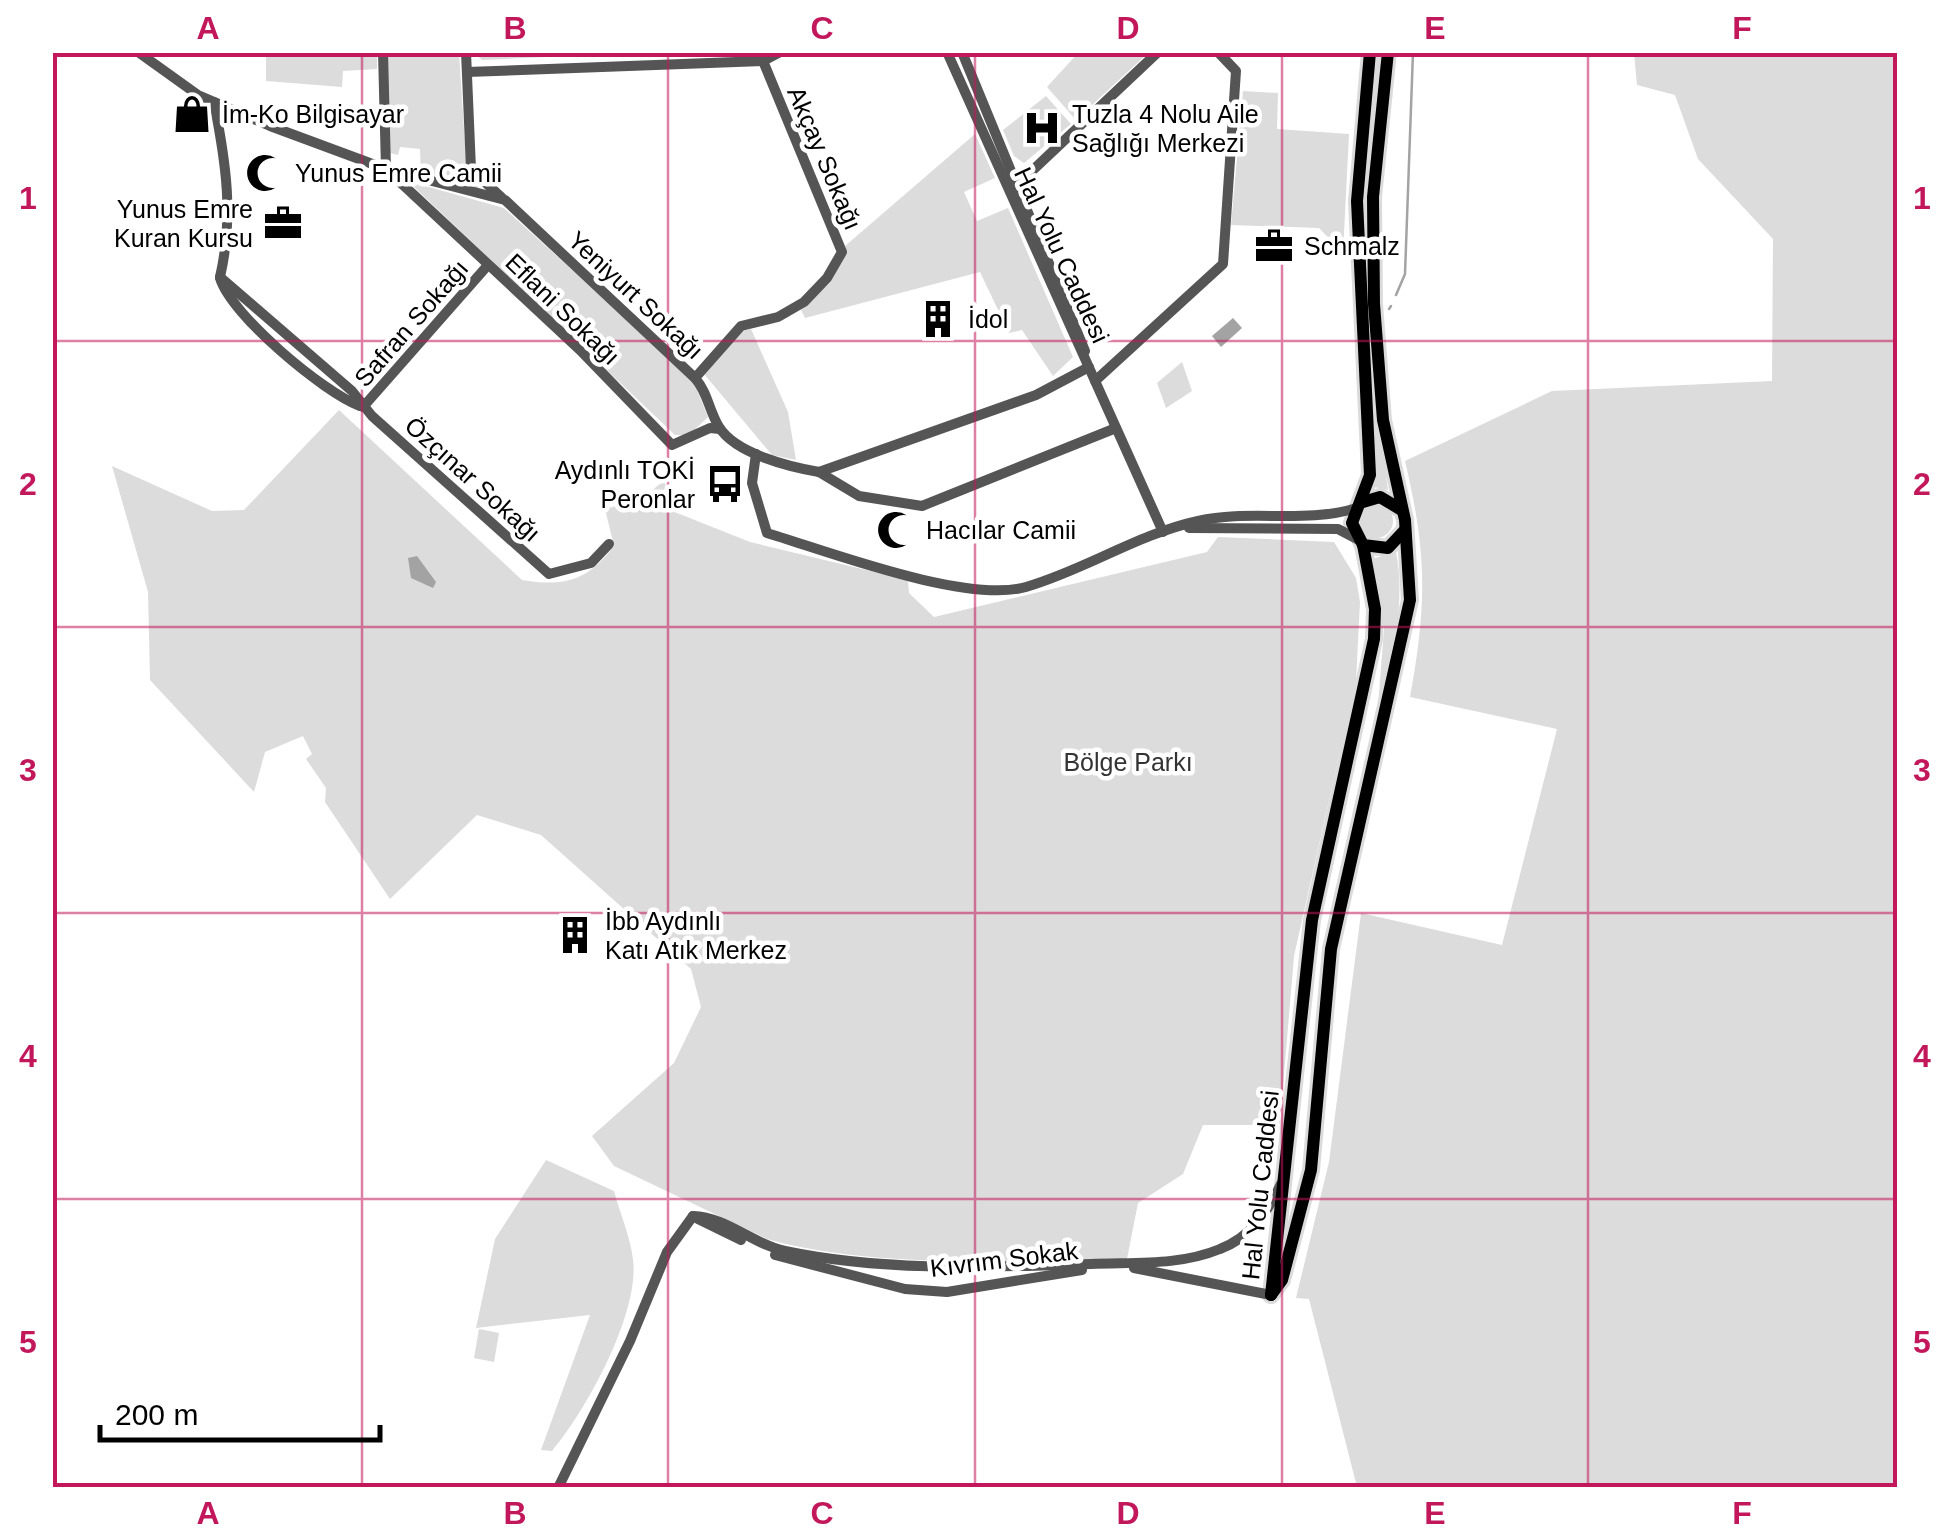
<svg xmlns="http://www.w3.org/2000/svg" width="1950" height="1540" font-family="Arial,sans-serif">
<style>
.green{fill:#dcdcdc}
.water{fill:#a3a3a3}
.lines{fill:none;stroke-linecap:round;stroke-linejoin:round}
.stream{stroke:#a3a3a3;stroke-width:2.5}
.major-casing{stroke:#dbdbdb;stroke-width:18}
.minor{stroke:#555;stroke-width:10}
.major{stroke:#000;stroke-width:12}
.grid{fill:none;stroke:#c2185b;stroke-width:2.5;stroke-opacity:0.55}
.labels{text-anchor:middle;stroke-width:9;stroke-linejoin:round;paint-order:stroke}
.poi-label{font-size:25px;fill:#000;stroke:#fff;text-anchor:start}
.street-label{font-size:25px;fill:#000;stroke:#fff}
.park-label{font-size:25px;fill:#333;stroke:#fff}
.neatline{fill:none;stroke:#c2185b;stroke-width:4}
.grid-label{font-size:32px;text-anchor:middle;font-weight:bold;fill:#c2185b}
</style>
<rect width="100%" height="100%" fill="#fff"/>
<g class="green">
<polygon points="654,52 482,60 474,53 474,52"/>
<polygon points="266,53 377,53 377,69 343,71 342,87 266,81"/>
<polygon points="387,53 459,53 466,159 479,189 421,174 420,149 400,147 398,155 390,153"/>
<polygon points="1078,53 1079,52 1148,53 1076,120 1047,87"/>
<polygon points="1376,53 1380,53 1365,243 1363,196"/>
<path d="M1634,53H1897V1487H1357L1309,1299L1296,1298L1329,1162L1361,913L1502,945L1557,729L1410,697C1427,604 1427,553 1405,461L1552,391L1772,381L1773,239L1698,159L1675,95L1637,85Z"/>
<polygon points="1243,91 1278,93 1277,129 1349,134 1343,253 1319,228 1231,225"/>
<polygon points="1046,96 1071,124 1024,163 1014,156 1003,130"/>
<polygon points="975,134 995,178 964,192 977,221 1008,208 1073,357 1053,376 1022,330 1009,333 980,272 805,318 801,310 830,283 847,252 845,246"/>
<polygon points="418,184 504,208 680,368 695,385 708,417 689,435 675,435 414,187"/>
<polygon points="751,329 788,412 796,460 772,455 704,374 742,331"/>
<polygon points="1370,353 1388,490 1369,486"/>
<polygon points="1182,362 1192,391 1166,408 1157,383"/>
<path d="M339,410L522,580C564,587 588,581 614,546L605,509L641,499L665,480L667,509L750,542L908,580L909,593L934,617L1207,552L1218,537L1334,542L1356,578L1360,602L1356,681L1294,956L1279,1134L1269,1132L1268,1125H1203L1183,1174L1138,1203L1127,1259C1021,1262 867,1268 767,1239L614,1166L592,1136L674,1063L701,1007L691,969L541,835L477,815L390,899L325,802L326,788L306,759L312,754L303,736L265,752L254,792L150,680L148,592L112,466L212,511L244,510Z"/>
<circle cx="1376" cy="521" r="17"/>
<path d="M1396,552C1406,603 1393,657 1378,706L1384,629L1372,559Z"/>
<path d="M546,1160L614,1191C620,1213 630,1236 633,1259C640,1313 586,1411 552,1451L541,1450L590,1315L476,1328L495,1239Z"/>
<polygon points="479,1329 499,1333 494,1362 474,1358"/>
</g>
<g class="water">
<polygon points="1233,318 1242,328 1221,347 1212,336"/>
<polygon points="417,556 436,582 433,588 411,578 408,558"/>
</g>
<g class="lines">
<g class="stream">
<polyline points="1396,295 1405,274 1413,52"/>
<polyline points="1389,309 1391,306"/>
</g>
<g class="major-casing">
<g id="major">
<polyline points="1370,52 1357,201 1370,475 1352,523 1363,545 1388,548 1404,531"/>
<polyline points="1363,502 1380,497 1400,509"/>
<polyline points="1271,1295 1282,1280 1311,1170 1331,949 1410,600 1405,520 1383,420 1374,304 1373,197 1388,52"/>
<polyline points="1271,1295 1312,920 1374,639 1375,609 1363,545"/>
</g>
</g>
<g class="minor">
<path d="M138,52L198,95L270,126L386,169L505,200L695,378C708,393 709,411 719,427C736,454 790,467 819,472L1036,395L1089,367"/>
<polyline points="383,52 386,169 580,350 672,445 710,428 720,429"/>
<polyline points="466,52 471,169 502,198"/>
<polyline points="947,52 1163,532"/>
<polyline points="962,52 1085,351"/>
<polyline points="467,72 763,61 780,52"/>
<path d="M214,102C226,163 234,216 220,277"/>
<polyline points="1018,184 1158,52"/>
<polyline points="220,277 352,391 372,416 549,574 591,563 609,544"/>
<path d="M220,278C231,315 323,392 360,406"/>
<polyline points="695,378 741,326 778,317 804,302 827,278 842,252 763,61"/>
<polyline points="1095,381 1223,264 1236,71 1218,52"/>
<polyline points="363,407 488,265"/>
<path d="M756,454L752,483L767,533C830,552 967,604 1026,587C1085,570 1138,534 1198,521C1250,509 1305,524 1357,508"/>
<polyline points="819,472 859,496 922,506 1116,428"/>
<polyline points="1189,528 1338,529 1357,539"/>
<path d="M693,1216C727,1217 752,1244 785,1251C885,1272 990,1267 1091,1264C1134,1262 1179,1266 1220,1249C1251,1237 1267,1213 1281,1184"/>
<polyline points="698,1219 741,1240"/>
<polyline points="775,1255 905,1289 947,1292 1082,1270"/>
<polyline points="1134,1268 1271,1295"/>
<polyline points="558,1488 630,1341 667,1252 693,1216"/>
</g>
<use href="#major" class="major"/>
</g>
<path class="grid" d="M362,52V1488M668,52V1488M975,52V1488M1282,52V1488M1588,52V1488M52,341H1898M52,627H1898M52,913H1898M52,1199H1898"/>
<defs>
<g id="shop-bare" transform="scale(3)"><path d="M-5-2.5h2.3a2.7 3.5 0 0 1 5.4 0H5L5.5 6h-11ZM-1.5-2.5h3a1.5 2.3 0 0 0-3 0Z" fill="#000" stroke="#fff" stroke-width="2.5" paint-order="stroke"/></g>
<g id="hospital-bare" transform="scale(3)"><path d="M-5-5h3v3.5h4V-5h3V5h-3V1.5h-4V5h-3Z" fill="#000" stroke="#fff" stroke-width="2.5" paint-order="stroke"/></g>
<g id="mosque-bare" transform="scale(3)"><path d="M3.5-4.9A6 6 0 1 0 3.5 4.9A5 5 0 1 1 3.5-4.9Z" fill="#000" stroke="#fff" stroke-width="2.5" paint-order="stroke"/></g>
<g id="office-bare" transform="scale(3)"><path d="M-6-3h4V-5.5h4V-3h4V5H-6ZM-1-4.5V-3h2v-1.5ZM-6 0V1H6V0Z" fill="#000" stroke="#fff" stroke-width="2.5" paint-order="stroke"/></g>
<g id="building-bare" transform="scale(3)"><path d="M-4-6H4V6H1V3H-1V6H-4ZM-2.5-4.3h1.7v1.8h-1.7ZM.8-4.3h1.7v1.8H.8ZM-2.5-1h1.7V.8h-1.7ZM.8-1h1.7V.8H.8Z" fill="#000" stroke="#fff" stroke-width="2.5" paint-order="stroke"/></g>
<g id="bus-bare" transform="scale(3)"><path d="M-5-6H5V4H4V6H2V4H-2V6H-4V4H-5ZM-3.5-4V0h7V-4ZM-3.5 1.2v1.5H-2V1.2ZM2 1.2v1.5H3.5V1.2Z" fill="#000" stroke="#fff" stroke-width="2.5" paint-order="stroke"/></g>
</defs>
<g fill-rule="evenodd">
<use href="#shop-bare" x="192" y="114"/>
<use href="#hospital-bare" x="1042" y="128"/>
<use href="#mosque-bare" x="265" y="173"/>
<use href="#office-bare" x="283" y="223"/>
<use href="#office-bare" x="1274" y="246"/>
<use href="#building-bare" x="938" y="319"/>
<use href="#bus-bare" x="725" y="484"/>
<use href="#mosque-bare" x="896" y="530"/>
<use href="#building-bare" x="575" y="935"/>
</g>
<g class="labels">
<g class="poi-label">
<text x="222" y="123">İm-Ko Bilgisayar</text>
<text x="1072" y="123">Tuzla 4 Nolu Aile<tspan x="1072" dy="29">Sağlığı Merkezi</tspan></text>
<text x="295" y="182">Yunus Emre Camii</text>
<text x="253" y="218" text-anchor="end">Yunus Emre<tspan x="253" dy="29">Kuran Kursu</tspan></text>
<text x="1304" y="255">Schmalz</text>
<text x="968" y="328">İdol</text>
<text x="695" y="479" text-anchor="end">Aydınlı TOKİ<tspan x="695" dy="29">Peronlar</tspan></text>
<text x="926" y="539">Hacılar Camii</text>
<text x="605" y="930">İbb Aydınlı<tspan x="605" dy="29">Katı Atık Merkez</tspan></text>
</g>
<g class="street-label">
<text transform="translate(825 158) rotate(67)" y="9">Akçay Sokağı</text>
<text transform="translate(1062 255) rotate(65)" y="9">Hal Yolu Caddesi</text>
<text transform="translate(636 295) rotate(43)" y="9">Yeniyurt Sokağı</text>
<text transform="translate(563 309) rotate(44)" y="9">Eflani Sokağı</text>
<text transform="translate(411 323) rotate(-49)" y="9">Safran Sokağı</text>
<text transform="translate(473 479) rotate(42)" y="9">Özçınar Sokağı</text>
<text transform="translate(1260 1185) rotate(-84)" y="9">Hal Yolu Caddesi</text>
<text transform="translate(1004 1259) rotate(-7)" y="9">Kıvrım Sokak</text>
</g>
<g class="park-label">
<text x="1128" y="771">Bölge Parkı</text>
</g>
</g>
<rect width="1950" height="1540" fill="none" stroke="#ffffff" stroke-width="110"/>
<path d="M100 1425v15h280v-15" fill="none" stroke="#000000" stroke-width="5"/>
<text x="115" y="1425" font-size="30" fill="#000000" stroke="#ffffff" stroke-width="8" paint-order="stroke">200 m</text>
<rect x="55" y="55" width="1840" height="1430" class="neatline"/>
<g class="grid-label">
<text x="208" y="39">A</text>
<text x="515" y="39">B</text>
<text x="822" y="39">C</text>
<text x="1128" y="39">D</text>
<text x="1435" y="39">E</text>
<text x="1742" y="39">F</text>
<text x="28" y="209">1</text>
<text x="1922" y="209">1</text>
<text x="28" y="495">2</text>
<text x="1922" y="495">2</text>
<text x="28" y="781">3</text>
<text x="1922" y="781">3</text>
<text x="28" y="1067">4</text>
<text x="1922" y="1067">4</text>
<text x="28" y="1353">5</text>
<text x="1922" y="1353">5</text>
<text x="208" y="1524">A</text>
<text x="515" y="1524">B</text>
<text x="822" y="1524">C</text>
<text x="1128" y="1524">D</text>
<text x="1435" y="1524">E</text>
<text x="1742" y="1524">F</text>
</g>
</svg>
